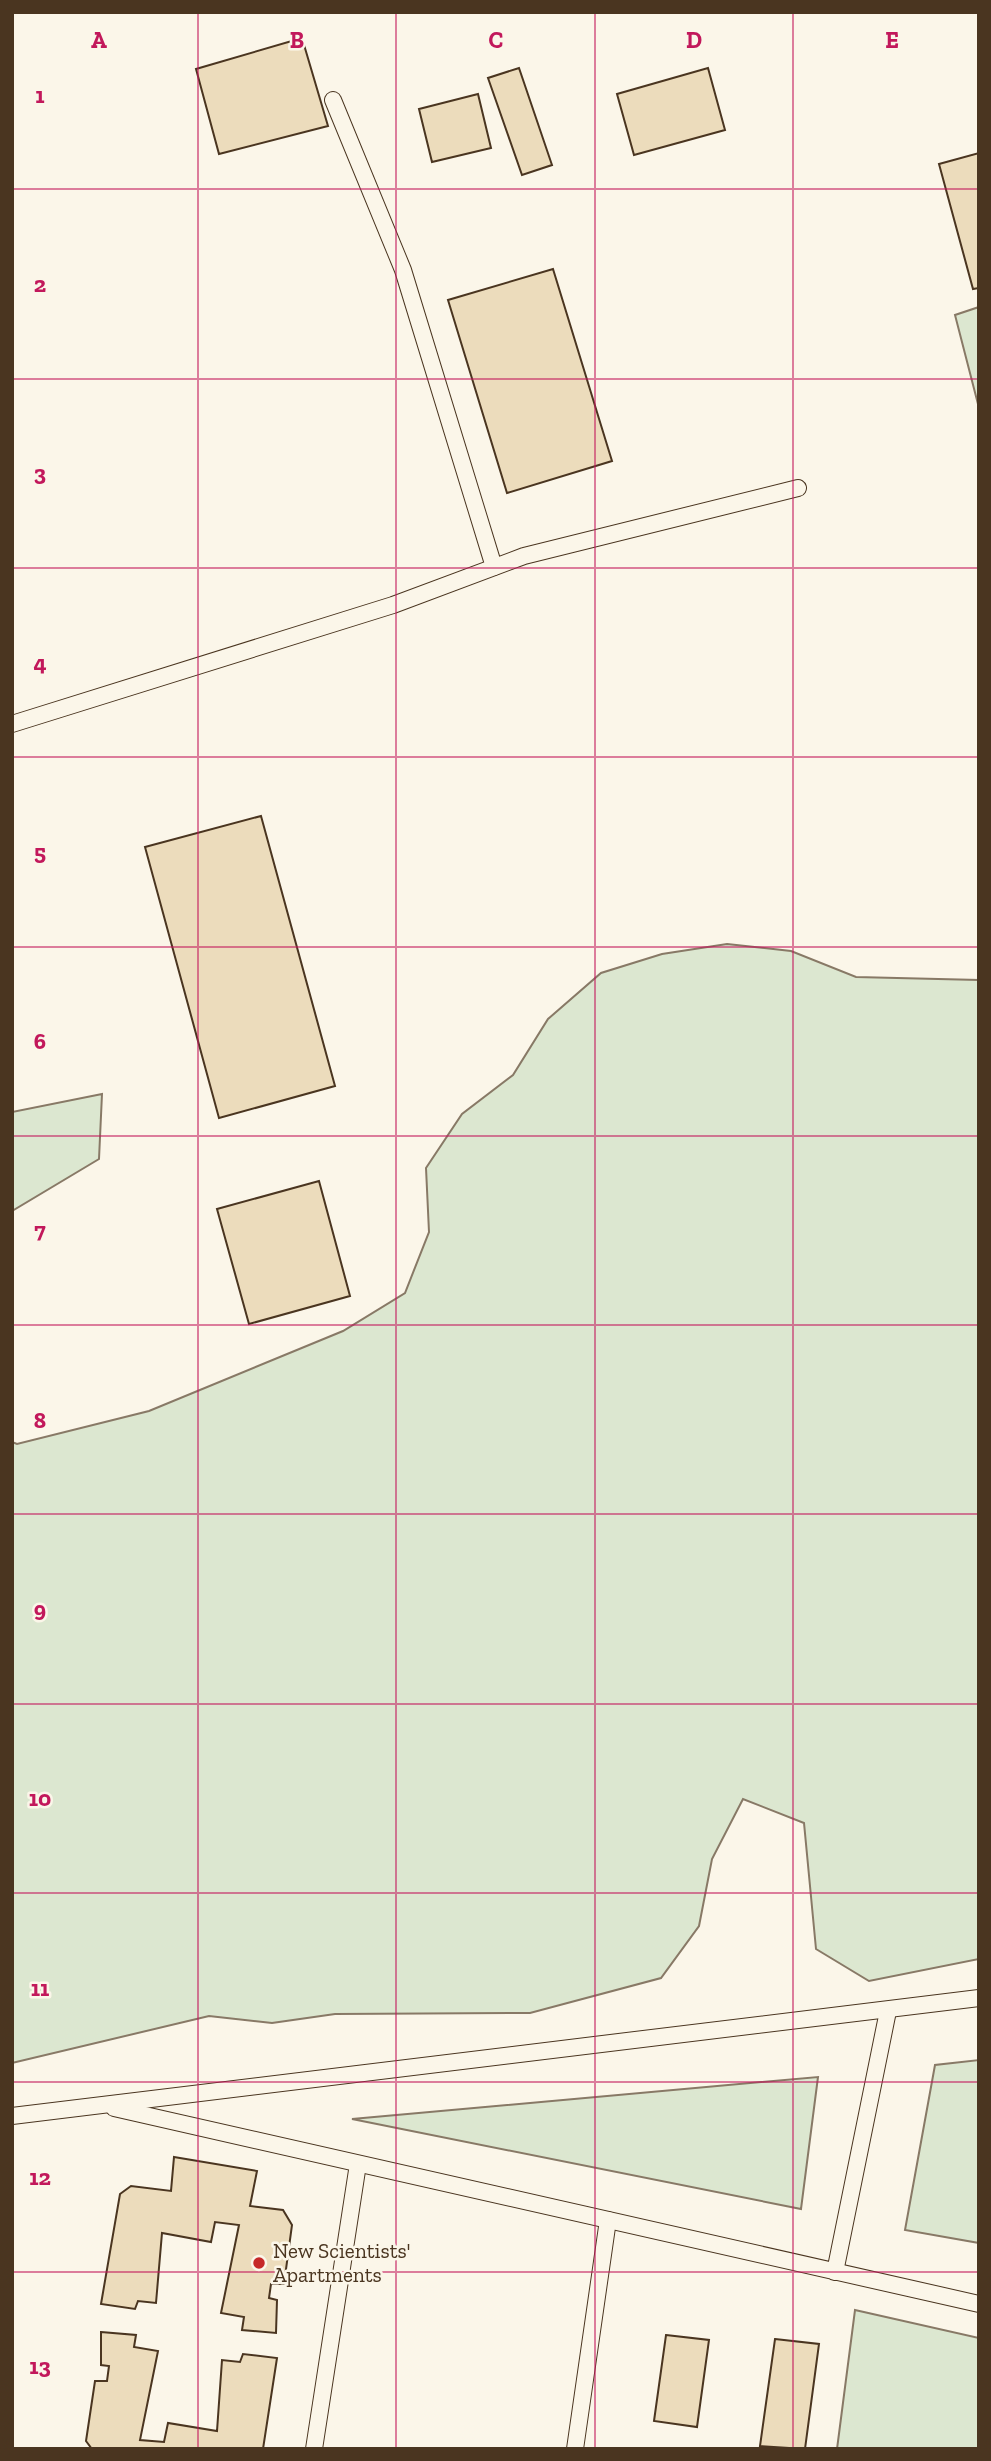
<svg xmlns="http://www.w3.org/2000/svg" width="991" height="2461" font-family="'Zilla Slab',serif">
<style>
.green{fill:#dce7d0;stroke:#887966;stroke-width:2}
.building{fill:#ecdcbc;stroke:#4a3520;stroke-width:2}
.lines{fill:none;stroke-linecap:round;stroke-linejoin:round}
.service-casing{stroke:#4a3520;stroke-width:18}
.service{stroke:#fbf6e9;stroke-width:16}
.grid{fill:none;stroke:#c2185b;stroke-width:2;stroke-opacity:0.55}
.poi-dot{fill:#c62828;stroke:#fbf6e9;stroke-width:2.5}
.labels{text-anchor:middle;stroke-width:5;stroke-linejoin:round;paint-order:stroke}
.poi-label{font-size:21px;fill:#4a3520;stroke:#fbf6e9;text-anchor:start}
.grid-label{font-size:23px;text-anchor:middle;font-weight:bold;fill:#c2185b;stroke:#fbf6e9;stroke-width:5;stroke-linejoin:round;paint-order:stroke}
</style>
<rect width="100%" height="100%" fill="#fbf6e9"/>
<g class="green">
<polygon points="979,307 979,408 955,315"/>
<polygon points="727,944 791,951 856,977 979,980 979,1959 869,1981 816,1949 804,1823 743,1799 712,1859 699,1926 661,1978 530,2013 335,2014 272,2023 209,2016 12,2063 12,1442 17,1444 149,1411 343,1331 405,1293 429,1232 426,1168 462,1114 513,1075 548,1019 601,973 662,954"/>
<polygon points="102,1094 99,1159 12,1211 12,1112"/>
<polygon points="979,2060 979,2243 905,2230 935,2065"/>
<polygon points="818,2077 801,2209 352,2119"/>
<polygon points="855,2310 979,2338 979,2449 837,2449"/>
</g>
<g class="building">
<polygon points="302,38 328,126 219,154 196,69"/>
<polygon points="519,68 552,165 522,175 488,78"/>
<polygon points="708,68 725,130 634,155 617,94"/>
<polygon points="478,94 491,148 432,162 419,109"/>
<polygon points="979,153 979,288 973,289 939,164"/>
<polygon points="553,269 612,461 507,493 448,300"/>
<polygon points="261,816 335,1086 219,1118 145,847"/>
<polygon points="319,1181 350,1296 249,1324 217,1209"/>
<polygon points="174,2157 257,2171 250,2206 283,2210 292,2225 284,2284 271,2284 269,2298 277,2300 276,2333 242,2330 244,2317 221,2313 239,2225 215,2222 211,2242 162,2233 156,2303 138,2301 135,2309 101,2304 120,2194 131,2186 171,2191"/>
<polygon points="101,2332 136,2335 134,2347 158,2351 140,2440 164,2442 168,2423 217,2431 222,2360 240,2362 243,2354 277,2358 263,2449 92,2449 86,2441 95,2381 107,2381 109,2366 101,2365"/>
<polygon points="666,2335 709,2340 697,2427 654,2421"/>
<polygon points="775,2339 819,2344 805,2449 760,2446"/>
</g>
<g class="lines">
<g class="service-casing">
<g id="service">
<polyline points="333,100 403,270 494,567"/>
<polyline points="12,724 393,605 524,556 798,488"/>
<polyline points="114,2108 979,2304"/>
<polyline points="12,2116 979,1998"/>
<polyline points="835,2272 888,2011"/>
<polyline points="314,2449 358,2164"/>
<polyline points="575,2449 608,2220"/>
</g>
</g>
<use href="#service" class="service"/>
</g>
<path class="grid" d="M198,12V2449M396,12V2449M595,12V2449M793,12V2449M12,189H979M12,379H979M12,568H979M12,757H979M12,947H979M12,1136H979M12,1325H979M12,1514H979M12,1704H979M12,1893H979M12,2082H979M12,2272H979"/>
<circle class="poi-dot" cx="259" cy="2263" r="7"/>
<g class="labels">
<g class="poi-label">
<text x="273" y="2258">New Scientists'<tspan x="273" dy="24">Apartments</tspan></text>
</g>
</g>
<g class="grid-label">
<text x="99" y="48">A</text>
<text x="297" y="48">B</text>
<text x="496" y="48">C</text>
<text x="694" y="48">D</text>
<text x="892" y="48">E</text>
<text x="40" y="103">1</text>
<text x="40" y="292">2</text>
<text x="40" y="481">3</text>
<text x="40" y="671">4</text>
<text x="40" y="860">5</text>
<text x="40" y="1049">6</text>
<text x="40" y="1238">7</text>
<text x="40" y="1428">8</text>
<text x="40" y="1617">9</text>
<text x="40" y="1806">10</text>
<text x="40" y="1996">11</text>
<text x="40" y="2185">12</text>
<text x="40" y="2374">13</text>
</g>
<rect width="991" height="2461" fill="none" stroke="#4a3520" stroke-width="28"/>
</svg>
